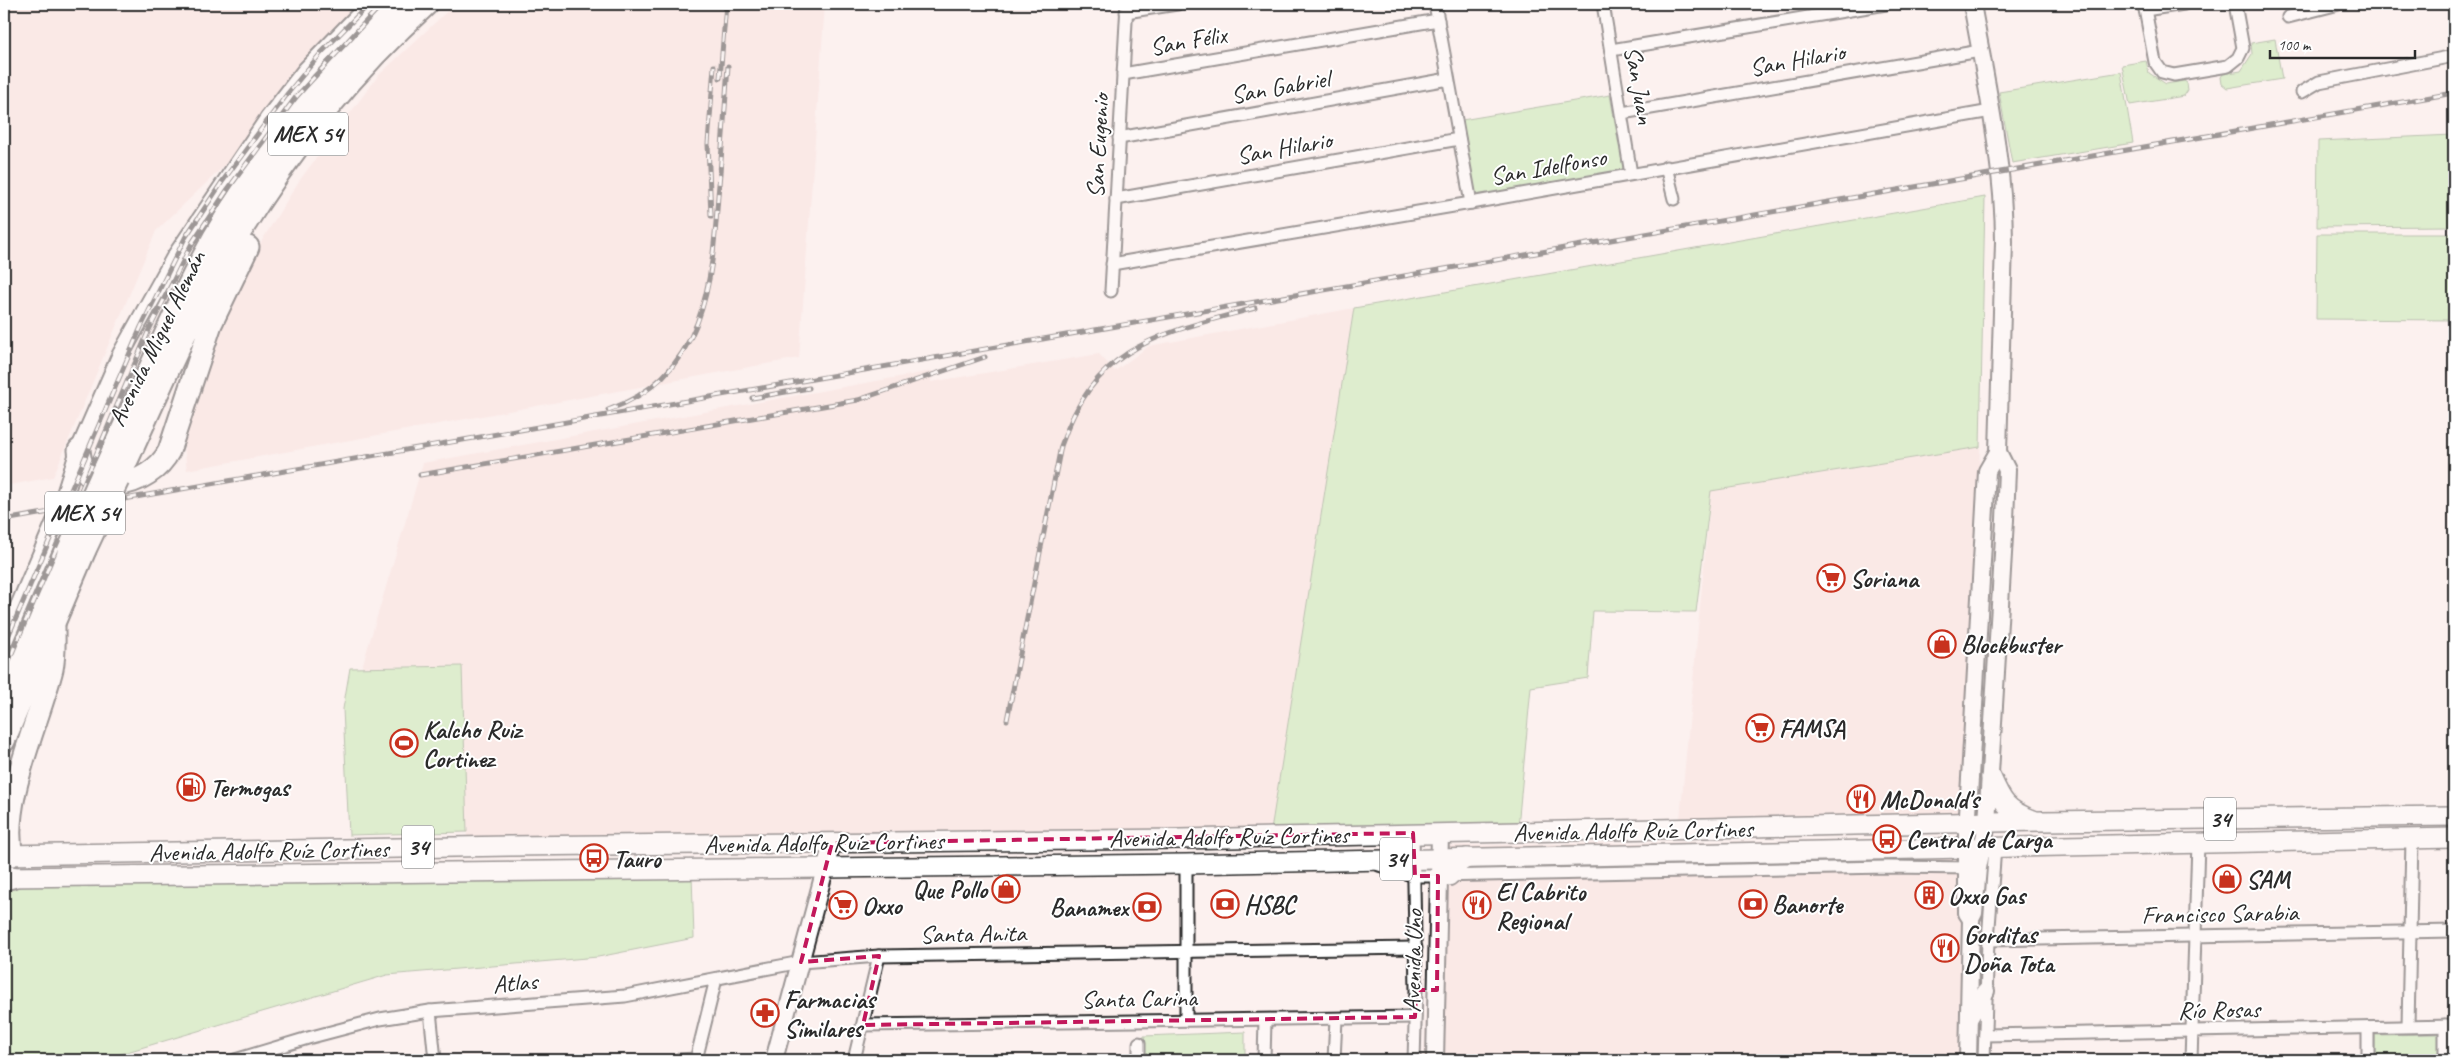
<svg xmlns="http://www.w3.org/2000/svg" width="2458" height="1064" font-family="Caveat,sans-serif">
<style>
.built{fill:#f9e0dc}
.green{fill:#bae8a6;stroke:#728a68}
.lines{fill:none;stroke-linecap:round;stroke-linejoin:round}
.street-casing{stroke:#2b2b2b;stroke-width:15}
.secondary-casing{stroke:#2b2b2b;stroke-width:20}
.primary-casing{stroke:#2b2b2b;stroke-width:22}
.highway-casing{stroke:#2b2b2b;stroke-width:25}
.street{stroke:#fff;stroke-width:11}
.secondary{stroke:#fff;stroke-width:16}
.primary{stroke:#fff;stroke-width:19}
.highway{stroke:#fff;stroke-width:21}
.rail-casing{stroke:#2b2b2b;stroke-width:5}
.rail{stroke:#fff;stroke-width:3;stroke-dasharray:9;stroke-linecap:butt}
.highway-bridge-casing{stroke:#2b2b2b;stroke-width:25;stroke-linecap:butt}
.highway-bridge{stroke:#fff;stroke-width:21}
.marked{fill:none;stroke:#c2185b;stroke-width:4;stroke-dasharray:10 6;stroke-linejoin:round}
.labels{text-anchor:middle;stroke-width:4;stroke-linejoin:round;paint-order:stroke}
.shield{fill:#fff;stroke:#6b6b6b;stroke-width:1}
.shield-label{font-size:24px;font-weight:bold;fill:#2b2b2b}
.street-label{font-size:25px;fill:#2b2b2b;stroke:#fff}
.poi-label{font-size:25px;font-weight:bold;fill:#2b2b2b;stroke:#fff;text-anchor:start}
</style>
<rect width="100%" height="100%" fill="#fcf1ef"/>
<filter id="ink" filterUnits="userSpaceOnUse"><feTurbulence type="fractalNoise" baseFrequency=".02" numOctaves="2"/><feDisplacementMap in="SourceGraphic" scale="10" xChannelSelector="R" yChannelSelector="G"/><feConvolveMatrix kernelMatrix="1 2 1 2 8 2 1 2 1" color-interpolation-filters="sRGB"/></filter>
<g filter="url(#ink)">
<g class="built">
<polygon points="4,4 361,4 224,166 156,231 53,477 4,486"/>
<polygon points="455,4 825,4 799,358 187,470 183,437 233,287 299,181 378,76"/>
<polygon points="1354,308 1271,830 467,842 462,666 362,667 423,463 932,371 931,382 1099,354 1115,371 1149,346"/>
<polygon points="1980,447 1964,814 1680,819 1711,491"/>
<polygon points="1982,838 1974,1060 1424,1060 1432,846"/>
</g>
<g class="green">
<polygon points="2275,39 2282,79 2227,88 2222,84 2221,77 2223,74 2241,71 2252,54 2251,43"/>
<polygon points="2146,61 2149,73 2166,84 2184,81 2187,83 2188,90 2184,96 2130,105 2122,65"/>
<polygon points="2121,72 2133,143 2012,163 1999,92"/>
<polygon points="1610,95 1623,168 1620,172 1479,197 1473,193 1462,120"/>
<polygon points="2453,135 2454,226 2317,227 2318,141"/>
<polygon points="1985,197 1980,447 1711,491 1696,612 1593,611 1588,678 1531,687 1518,827 1271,830 1354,308"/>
<polygon points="2317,234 2454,234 2454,320 2316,319"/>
<polygon points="55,537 64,541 4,680 4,663"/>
<polygon points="462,666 467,832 349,835 343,709 350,668"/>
<polygon points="692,875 694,938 598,957 387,975 100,1060 4,1060 4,887"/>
<polygon points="1245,1032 1245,1060 1144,1060 1144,1036"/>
<polygon points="2439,1034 2438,1060 2375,1060 2375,1035"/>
</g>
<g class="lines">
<g class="street-casing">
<g id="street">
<polyline points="1435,4 1471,203"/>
<polyline points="1603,4 1631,174"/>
<polyline points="2144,4 2155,62 2162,72 2174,75 2228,66 2238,58 2243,48 2235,4"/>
<polyline points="2145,10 2184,4"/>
<polyline points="1126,12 1177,4"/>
<polyline points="2288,17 2339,4"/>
<polyline points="1611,50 1886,4"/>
<polyline points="1123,74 1438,20"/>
<polyline points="2302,92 2319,82 2454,56"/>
<polyline points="1622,113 1980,51"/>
<polyline points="1119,138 1448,79"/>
<polyline points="1666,167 1674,199"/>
<polyline points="1116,199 1459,139"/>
<polyline points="1112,264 1471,203 1991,111"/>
<polyline points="1111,291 1127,4"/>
<polyline points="1413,833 1416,990 1414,1060"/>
<polyline points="1379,865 1415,876 1438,876 1888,867 1974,868"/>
<polyline points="1988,940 2454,931"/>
<polyline points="430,1011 435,1060"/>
<polyline points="1186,1019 1186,864"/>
<polyline points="863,1025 1415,1017"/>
<polyline points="2408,1026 2412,839"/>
<polyline points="1985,1035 2454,1026"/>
<polyline points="235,1060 308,1038 380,1019 430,1011 625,996 801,962 879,956 1416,948"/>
<polyline points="678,1060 696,1059"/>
<polyline points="696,1060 716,979"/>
<polyline points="854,1060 879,956"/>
<polyline points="1139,1060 1139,1043"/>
<polyline points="1264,1060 1265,1020"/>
<polyline points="1334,1060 1336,1019"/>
<polyline points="1984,1060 1988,940 1995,847"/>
<polyline points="2191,1060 2198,843"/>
<polyline points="2368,1060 2368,1028"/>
<polyline points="2445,1060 2445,1026"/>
</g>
</g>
<g class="secondary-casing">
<g id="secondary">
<polyline points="4,641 60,510 79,450 121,354 175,257 268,119 306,70 370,4"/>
<path d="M1971,919L1967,913V832L1987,471L1998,452L2004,242C2004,163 1986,82 1972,4"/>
<polyline points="1969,1019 1986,991"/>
<polyline points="774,1060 832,843"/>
<polyline points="1435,1060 1440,833"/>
<polyline points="1968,1060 1971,919 1974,913 1978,868 1987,824 2005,520 2007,470 1998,452"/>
</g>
</g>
<g class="primary-casing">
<g id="primary">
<path d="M1991,777C2002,802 2006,810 2033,820"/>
<polyline points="4,855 509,846 1179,839 2043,821 2454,816"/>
<polyline points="1449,876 1460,862 1467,858"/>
<polyline points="4,877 1186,864 2454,838"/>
</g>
</g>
<g class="highway-casing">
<g id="highway">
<path d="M79,450C83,504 151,487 169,451L211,324L248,247"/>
<path d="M102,474C133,408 161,340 194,274C246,172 319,82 401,4"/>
<path d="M118,480C149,414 177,346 212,281C268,179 341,82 427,4"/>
<polyline points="4,698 68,551"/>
<polyline points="4,741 85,550"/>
<path d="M12,855C0,802 39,722 52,669C55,655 54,641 54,627"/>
<polyline points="4,879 12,877"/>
</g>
</g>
<use href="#street" class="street"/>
<use href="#secondary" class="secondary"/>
<use href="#primary" class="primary"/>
<use href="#highway" class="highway"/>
<g class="rail-casing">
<g id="rail">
<polyline points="720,78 726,4"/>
<polyline points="711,216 708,144 714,66"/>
<polyline points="752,398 809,388"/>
<path d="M608,410C705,376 712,283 718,196C722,152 725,109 728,66"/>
<polyline points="420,475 858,400 985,357"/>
<polyline points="4,520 2454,93"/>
<polyline points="4,646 141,327 185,238 222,182 288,93 321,53 369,4"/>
<polyline points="4,672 149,330 192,243 228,189 296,97 382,4"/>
<path d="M1007,720L1061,446C1096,343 1161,334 1255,308"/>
</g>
</g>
<use href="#rail" class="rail"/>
<g class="highway-bridge-casing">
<g id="highway-bridge">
<polyline points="85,550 118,480"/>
<polyline points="68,551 102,474"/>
</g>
</g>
<use href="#highway-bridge" class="highway-bridge"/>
</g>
</g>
<path d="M0 0H2458V1064H0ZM1413,833L1415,876H1438L1437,990H1416L1415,1017L863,1025L879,956L801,962L832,843Z" fill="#fcf1ef" fill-opacity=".55" fill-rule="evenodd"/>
<path class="marked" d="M1413,833L1415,876H1438L1437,990H1416L1415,1017L863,1025L879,956L801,962L832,843Z"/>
<defs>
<g id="supermarket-ring" transform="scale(1.4375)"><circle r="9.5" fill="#fff" stroke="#c8321e" stroke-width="1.5"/><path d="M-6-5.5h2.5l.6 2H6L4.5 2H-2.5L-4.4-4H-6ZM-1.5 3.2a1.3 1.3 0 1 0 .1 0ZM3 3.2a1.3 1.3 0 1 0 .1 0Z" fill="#c8321e"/></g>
<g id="shop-ring" transform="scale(1.4375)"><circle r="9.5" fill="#fff" stroke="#c8321e" stroke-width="1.5"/><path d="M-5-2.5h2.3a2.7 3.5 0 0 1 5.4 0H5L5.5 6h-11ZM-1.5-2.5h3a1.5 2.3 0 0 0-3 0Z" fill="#c8321e"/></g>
<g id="stadium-ring" transform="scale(1.4375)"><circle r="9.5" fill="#fff" stroke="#c8321e" stroke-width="1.5"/><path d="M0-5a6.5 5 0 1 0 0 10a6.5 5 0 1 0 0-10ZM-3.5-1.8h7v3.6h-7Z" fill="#c8321e"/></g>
<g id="fuel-ring" transform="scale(1.4375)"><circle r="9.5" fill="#fff" stroke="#c8321e" stroke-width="1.5"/><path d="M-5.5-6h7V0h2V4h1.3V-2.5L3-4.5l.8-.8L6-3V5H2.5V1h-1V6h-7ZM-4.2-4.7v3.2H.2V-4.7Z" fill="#c8321e"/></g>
<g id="restaurant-ring" transform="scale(1.4375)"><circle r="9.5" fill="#fff" stroke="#c8321e" stroke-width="1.5"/><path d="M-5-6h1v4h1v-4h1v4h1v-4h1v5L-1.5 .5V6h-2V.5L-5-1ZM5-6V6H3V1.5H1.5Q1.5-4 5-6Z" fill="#c8321e"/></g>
<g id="bus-ring" transform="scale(1.4375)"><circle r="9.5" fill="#fff" stroke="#c8321e" stroke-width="1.5"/><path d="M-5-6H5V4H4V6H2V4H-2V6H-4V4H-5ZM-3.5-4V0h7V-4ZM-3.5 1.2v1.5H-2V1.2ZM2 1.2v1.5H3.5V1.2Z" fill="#c8321e"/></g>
<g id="building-ring" transform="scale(1.4375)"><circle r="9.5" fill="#fff" stroke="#c8321e" stroke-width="1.5"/><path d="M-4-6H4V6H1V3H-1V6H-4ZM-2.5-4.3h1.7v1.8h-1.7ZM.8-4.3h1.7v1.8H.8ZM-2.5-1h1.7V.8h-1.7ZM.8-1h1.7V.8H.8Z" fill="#c8321e"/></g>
<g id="bank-ring" transform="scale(1.4375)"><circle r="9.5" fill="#fff" stroke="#c8321e" stroke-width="1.5"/><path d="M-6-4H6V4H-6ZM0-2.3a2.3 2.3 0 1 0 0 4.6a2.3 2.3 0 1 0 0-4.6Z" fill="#c8321e"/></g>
<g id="pharmacy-ring" transform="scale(1.4375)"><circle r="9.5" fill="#fff" stroke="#c8321e" stroke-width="1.5"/><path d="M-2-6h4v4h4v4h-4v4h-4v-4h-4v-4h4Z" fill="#c8321e"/></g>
</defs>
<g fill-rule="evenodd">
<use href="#supermarket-ring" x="1831" y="578"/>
<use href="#shop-ring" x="1942" y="644"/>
<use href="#supermarket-ring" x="1760" y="728"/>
<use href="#stadium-ring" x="404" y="743"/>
<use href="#fuel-ring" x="191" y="787"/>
<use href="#restaurant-ring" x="1861" y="799"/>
<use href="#bus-ring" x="1887" y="839"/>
<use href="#bus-ring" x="594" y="858"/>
<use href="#shop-ring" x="2227" y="879"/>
<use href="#shop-ring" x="1006" y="889"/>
<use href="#building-ring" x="1929" y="895"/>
<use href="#bank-ring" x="1225" y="904"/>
<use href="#bank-ring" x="1753" y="904"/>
<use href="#supermarket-ring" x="843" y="905"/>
<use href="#restaurant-ring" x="1477" y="905"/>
<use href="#bank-ring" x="1147" y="907"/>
<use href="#restaurant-ring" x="1945" y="948"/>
<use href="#pharmacy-ring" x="765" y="1013"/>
</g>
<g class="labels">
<g class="shield">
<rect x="268" y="112.5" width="80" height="43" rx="4"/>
<rect x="45" y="491.5" width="80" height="43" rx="4"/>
<rect x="2204" y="797.5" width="32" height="43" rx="4"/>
<rect x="402" y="825.5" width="32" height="43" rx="4"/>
<rect x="1380" y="837.5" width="32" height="43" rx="4"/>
</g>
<g class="shield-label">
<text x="308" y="142">MEX 54</text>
<text x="85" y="521">MEX 54</text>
<text x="2220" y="827">34</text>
<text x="418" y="855">34</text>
<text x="1396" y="867">34</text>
</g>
<g class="street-label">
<text transform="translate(1188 40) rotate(-10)" y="9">San Félix</text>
<text transform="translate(1797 59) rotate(-10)" y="9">San Hilario</text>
<text transform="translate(1640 85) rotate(80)" y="9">San Juan</text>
<text transform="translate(1280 86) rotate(-10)" y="9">San Gabriel</text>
<text transform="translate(1097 146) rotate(-87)" y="9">San Eugenio</text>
<text transform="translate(1284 147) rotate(-10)" y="9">San Hilario</text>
<text transform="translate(1548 166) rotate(-10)" y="9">San Idelfonso</text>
<text transform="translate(156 338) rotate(-64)" y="9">Avenida Miguel Alemán</text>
<text transform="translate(1633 830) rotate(-1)" y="9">Avenida Adolfo Ruíz Cortines</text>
<text transform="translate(1229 836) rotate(-1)" y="9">Avenida Adolfo Ruíz Cortines</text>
<text transform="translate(824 842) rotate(-1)" y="9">Avenida Adolfo Ruíz Cortines</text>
<text transform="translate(269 850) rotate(-1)" y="9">Avenida Adolfo Ruíz Cortines</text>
<text transform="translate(2220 913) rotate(-1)" y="9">Francisco Sarabia</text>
<text transform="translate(973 933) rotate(-1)" y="9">Santa Anita</text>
<text transform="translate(1412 961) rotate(-89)" y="9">Avenida Uno</text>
<text transform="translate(515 982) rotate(-5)" y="9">Atlas</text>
<text transform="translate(1139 998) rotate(-1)" y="9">Santa Carina</text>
<text transform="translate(2219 1009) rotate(-1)" y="9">Río Rosas</text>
</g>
<g class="poi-label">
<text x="1850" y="587">Soriana</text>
<text x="1961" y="653">Blockbuster</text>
<text x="1779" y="737">FAMSA</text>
<text x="423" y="738">Kalcho Ruiz<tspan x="423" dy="29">Cortinez</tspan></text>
<text x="210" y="796">Termogas</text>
<text x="1880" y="808">McDonald's</text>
<text x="1906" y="848">Central de Carga</text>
<text x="613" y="867">Tauro</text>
<text x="2246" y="888">SAM</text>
<text x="987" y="898" text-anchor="end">Que Pollo</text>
<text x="1496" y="900">El Cabrito<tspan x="1496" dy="29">Regional</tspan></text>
<text x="1948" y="904">Oxxo Gas</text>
<text x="1244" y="913">HSBC</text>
<text x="1772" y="913">Banorte</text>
<text x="862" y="914">Oxxo</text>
<text x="1128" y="916" text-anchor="end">Banamex</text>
<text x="1964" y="943">Gorditas<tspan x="1964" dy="29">Doña Tota</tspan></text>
<text x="784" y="1008">Farmacias<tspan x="784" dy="29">Similares</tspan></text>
</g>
</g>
<rect width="2458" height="1064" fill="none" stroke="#fff" stroke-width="20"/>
<rect x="10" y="10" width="2438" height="1044" fill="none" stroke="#2b2b2b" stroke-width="2" filter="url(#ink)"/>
<path d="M2270 50v8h145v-8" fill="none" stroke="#2b2b2b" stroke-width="2.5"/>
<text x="2278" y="50" font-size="15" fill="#2b2b2b" stroke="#ffffff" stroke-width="4" paint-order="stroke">100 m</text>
</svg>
